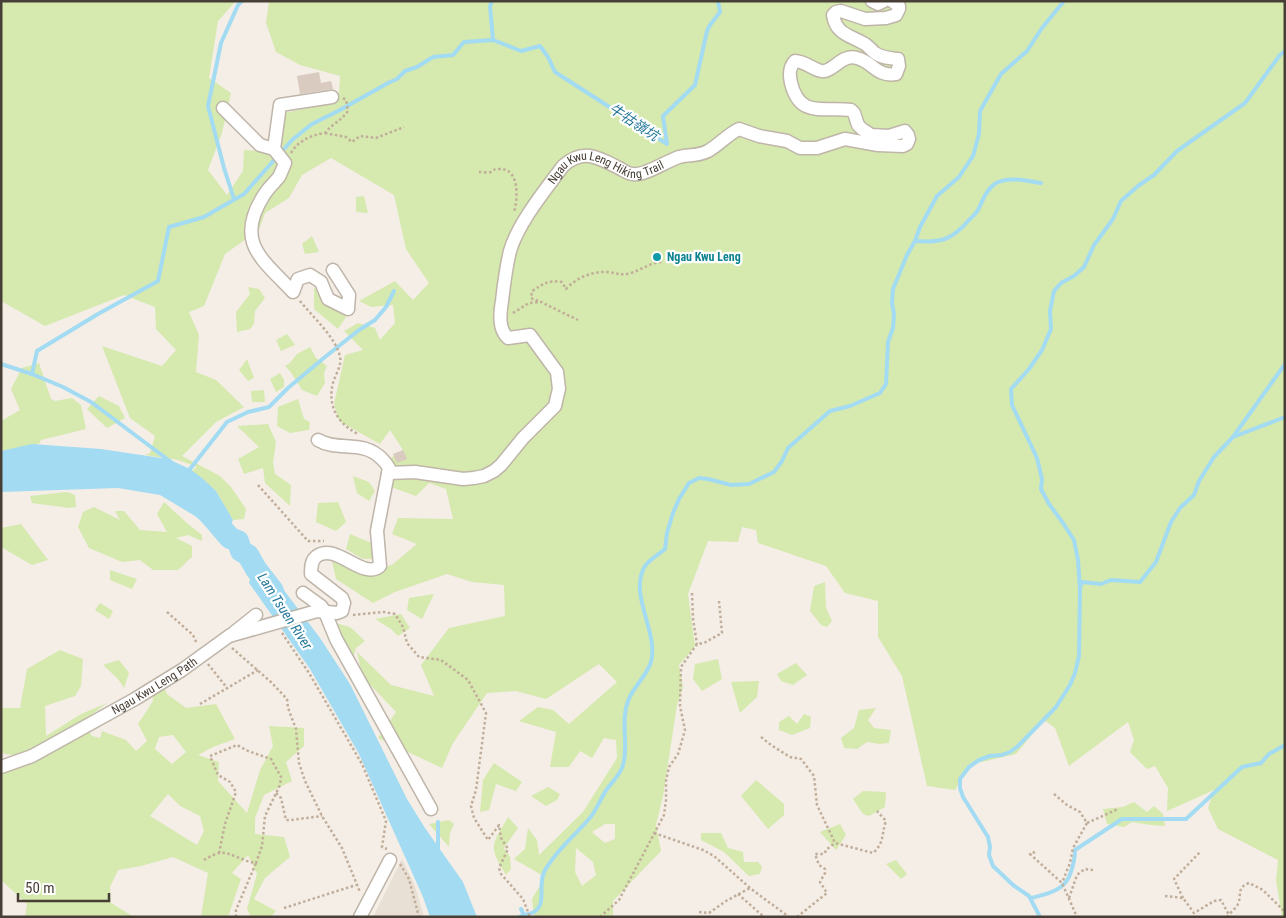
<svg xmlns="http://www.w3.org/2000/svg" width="1286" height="918" font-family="'Roboto Condensed','Noto Sans TC',sans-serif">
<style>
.residential{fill:#e8dfd5}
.green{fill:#d6e9ae;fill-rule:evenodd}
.water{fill:#a2dbf2}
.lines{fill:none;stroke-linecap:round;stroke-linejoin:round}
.stream{stroke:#a2dbf2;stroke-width:4}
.river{stroke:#a2dbf2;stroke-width:22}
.building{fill:#d9cbbf}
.minor-casing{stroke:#bfb5a9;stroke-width:15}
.path{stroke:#c1ae9a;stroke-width:2.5;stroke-dasharray:2.5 2.5;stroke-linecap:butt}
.minor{stroke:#fff;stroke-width:12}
.culture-dot{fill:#0f9aa8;stroke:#fff;stroke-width:2}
.labels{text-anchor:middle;stroke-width:4.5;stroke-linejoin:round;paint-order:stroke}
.street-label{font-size:12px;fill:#473e35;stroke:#fff}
.culture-label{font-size:12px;font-weight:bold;fill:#0d838f;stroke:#fff;text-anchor:start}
.water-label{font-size:14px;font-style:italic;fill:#287a9c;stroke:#fff}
</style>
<rect width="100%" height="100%" fill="#f4eee7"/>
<polygon class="residential" points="402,859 415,886 424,917 373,917"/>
<g class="green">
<path d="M1,1H236L218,21L209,78L231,93L222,133L208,170L227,195L243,171L244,150L263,151L269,138L281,137L285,113L326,104L339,92L340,76L300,65L276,52L266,23L269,1H1285V917H1282L1276,880L1278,860L1218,829L1208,808L1214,790L1167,811L1168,788L1155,766L1147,769L1130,752L1134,740L1128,722L1069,766L1055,728L1044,720L1016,754L969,765L955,790L927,786L902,676L878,637V601L845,593L826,566L758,543L756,530L742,527L738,542L708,541L688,594L695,646L679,665L683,687L677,705L663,796L656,825L661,851L613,901V917H534L532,899L545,877L514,859L525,849L528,828L537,840L539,855L583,812L617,758L616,740L604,738L592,758L580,751L569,767H550L556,732L519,721L538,707L553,710L569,724L617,682L599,664L546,699L516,691L487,693L453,743L442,768L378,738L396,712L362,676L357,652L391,685L434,696L421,665L449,628L505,616L504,585L472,582L447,574L395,592L373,603L336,579L332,561L369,575L393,564L417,544L392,534L398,518L453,519L446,489L429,483L416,496L391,487V458L403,450L390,430L380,444L339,421L334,404L345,355L363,350L344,331L358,323L375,328L380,340L395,323L393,305L371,307L359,301L395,281L413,300L429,283L406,249L394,195L331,158L302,175L289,198L265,213L259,230L225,254L204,306L189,312L199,335L196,372L216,380L244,407L216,422L182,456L220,476L231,487L246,509L244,519L233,520L216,491L192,471L197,467L178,460L145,455L150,453L155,436L130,418L102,346L162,366L176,350L156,329L155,307L124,295L45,326L1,301ZM605,824H615V839L605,843L592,832ZM576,848L593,862L596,875L582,886L575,872Z"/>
<polygon points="364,196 368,213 356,212 356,197"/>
<polygon points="312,236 319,252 305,254 302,244"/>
<polygon points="248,287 259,289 265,298 255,311 254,324 250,329 237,332 236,312 250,294"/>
<polygon points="314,288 337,295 346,317 338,329 314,309"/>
<polygon points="287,334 295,345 281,351 276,340"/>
<polygon points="310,347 316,358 327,366 324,373 325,383 317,396 302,390 290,371 285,366 290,363 297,354"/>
<polygon points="247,359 254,378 248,381 239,370"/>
<polygon points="39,363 51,399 55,401 72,398 81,405 86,429 41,440 39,444 1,451 1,421 20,410 11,389 22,368"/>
<polygon points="280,373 284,380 284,387 276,392 270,379"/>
<polygon points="264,390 265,402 252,402 251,391"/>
<polygon points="99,396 119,406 125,418 107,428 87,409"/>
<polygon points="298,399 304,419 310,422 309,430 290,433 277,426 278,407"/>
<polygon points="268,424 276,442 273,462 275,474 291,485 290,506 265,483 263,468 244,474 238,459 259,447 237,426"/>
<polygon points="353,476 369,482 375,491 369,501 357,493"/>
<polygon points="67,492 75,495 76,507 69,508 32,503 30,496"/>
<polygon points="164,502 188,524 202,535 202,541 188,535 176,538 192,546 192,557 178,570 153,570 140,560 122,562 89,548 78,527 83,512 94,507 120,520 115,511 124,511 140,530 167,532 157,514"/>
<polygon points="338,502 346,522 336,531 316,522 318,503"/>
<polygon points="21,524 48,560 32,565 1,547 1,528"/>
<polygon points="350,534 374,544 385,558 363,559 346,549"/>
<polygon points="110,570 137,579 132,589 110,580"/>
<polygon points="825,582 826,608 832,621 827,627 821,625 810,611 814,586"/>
<polygon points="434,594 422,619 407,610 409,598"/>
<polygon points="100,603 113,611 109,619 95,610"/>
<polygon points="401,614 410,628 398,636 391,629 375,619"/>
<polygon points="321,619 350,627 365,641 356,648 353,659 335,653"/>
<path d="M60,650L83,659L81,686L75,696L45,706L46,736L81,714L107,703L83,721L92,736L100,738L102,731L126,740L136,751L147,741L138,724L153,701L151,684L160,677L167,694L186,708L216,704L235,739L213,747L198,755L219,762L218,781L247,813L260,770L273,746L269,726L304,728V746L286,762L292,781L264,795L255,818V834L284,837L290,857L265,878L254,899L276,911L271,917H251L247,909L257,874L248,855L232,873L241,879L228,917H201L208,873L173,857L141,866L118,870L110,887L111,903L134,917H25L27,904L1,880V774L16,769L18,756L1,753V708H20L27,669ZM173,735L186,752L172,764L155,749L159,737ZM168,794L180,806L200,816L204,831L197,845L150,816Z"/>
<polygon points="718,659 722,679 702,691 693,679 695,664"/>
<polygon points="119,660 129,673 124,688 118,679 103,665"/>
<polygon points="796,663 807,675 793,685 781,681 777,674"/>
<polygon points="759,681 757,697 740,713 731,682"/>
<polygon points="876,708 868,720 874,728 891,730 889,743 879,744 867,742 857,749 844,748 841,738 854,728 859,710"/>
<polygon points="804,714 811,717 810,728 792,735 779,730 779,722 789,716 797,724"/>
<polygon points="494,763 522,782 516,791 496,784 489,810 480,812 483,780"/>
<polygon points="756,780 784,804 784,815 768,829 741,796"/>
<polygon points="548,787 560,794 557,800 546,806 531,796"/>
<polygon points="863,791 886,792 885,807 869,816 863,814 853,799"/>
<polygon points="1134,802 1147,812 1154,806 1163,814 1165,826 1151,825 1132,822 1124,827 1107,824 1103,809 1123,807"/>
<path d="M508,817L518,828L504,848L510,857L511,869L506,875C488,845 491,847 508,817Z"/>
<polygon points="449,820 454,824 450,833 449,847 429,824"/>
<polygon points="840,824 846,835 836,850 820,832"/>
<polygon points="701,833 721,833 728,848 743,852 744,862 758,862 762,867 760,874 749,876 724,852 701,840"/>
<polygon points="896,860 907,874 901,879 886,864"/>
</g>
<g class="water">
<polygon points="32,444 101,449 168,459 190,469 202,478 216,491 233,520 226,533 213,531 195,516 160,495 118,488 1,492 1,451"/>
<polygon points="265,565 320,638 350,684 407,799 425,828 463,882 477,917 430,917 423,897 359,754 310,669 249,583 254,567"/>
</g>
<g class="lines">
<g class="stream">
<polyline points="492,1 490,6 493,40"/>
<polyline points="234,199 224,168 208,106 221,43 238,5 242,1"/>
<path d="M915,241C941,243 952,240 969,220C973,216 977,213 979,208C983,199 987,189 996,183C1009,176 1028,181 1041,183"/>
<polyline points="1,364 32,374"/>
<polyline points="1233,437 1285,417"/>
<polyline points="171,462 91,402 63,387 32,374 37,351 98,314 158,281 169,227 204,217 244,194 292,140 312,124 340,110 388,83 397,79 405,71 417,67 433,57 453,55 464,42 493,40 521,51 540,46 548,57 555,72 667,144 663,116 695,85 707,31 710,25 720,12 718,1"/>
<polyline points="189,472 190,469 227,422 248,412 269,407 288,388 325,357 359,330 375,320 386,307 394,291"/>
<polyline points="1080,588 1082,582 1101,584 1111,580 1140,582 1156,562 1171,522 1180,508 1194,495 1199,481 1214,457 1233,437 1285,364"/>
<polyline points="438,850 438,822"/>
<path d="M1031,898C1042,895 1057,892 1064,884C1071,878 1075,859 1075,850L1122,819H1186L1242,767L1261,763L1269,754L1285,745"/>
<polyline points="521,909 525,917"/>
<path d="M519,917C524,915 530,914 534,912C545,905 540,892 542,881C542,875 546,868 549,864C560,847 576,834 589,819C597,810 600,799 607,789C613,781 620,775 623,765C629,744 620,722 628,701C633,687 646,677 651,662C659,632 628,594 645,566C649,560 659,554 665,549L667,533L673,513L679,499L689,483L699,478L708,479L731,485L749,484L774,472L782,461L788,448L830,411L850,406L880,393L886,384L888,342L893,328L894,314L892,303L893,289L907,255L915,241L920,227L937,196L959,177L973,156L979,134L980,111L1001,74L1027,51L1042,28L1064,1"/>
<polyline points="1040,917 1029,896 1013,885 993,866 989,855 990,847 988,837 963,797 960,788 960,779 969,767 979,760 990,756 1002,755 1010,752 1018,746 1056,707 1070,685 1075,673 1079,656 1080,590 1078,560 1074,540 1063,523 1049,504 1041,489 1042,479 1037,458 1012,405 1011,389 1029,369 1042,350 1051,329 1050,311 1054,291 1061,283 1074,276 1084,267 1094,245 1113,219 1121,201 1138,186 1154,175 1177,151 1245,103 1280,55 1285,51"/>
</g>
<polyline class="river" points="206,510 230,538 238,541 241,551 248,555 256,569 273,591"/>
</g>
<g class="building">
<polygon points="319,72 321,83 331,81 333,89 300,94 297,76"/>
<polygon points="403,450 407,459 397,463 393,454"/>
</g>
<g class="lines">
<g class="minor-casing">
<g id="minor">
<polyline points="872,1 878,4 884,1"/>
<path d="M223,108L260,145L274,149L285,163C283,168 281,173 279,177C274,183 268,188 264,195C234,242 262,259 293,292L298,279L310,275L321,282L328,299L348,309L349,295L333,270"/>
<polyline points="274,149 280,105 332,97"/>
<path id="s1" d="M388,473L415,472L463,479L474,478L484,476L494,471L501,465L523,438L555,406L557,397L559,389L557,372L530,335L508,338C498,329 500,313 502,301C504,284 506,267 510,251C518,223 546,189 563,166C583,148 598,157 619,168C623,170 628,174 633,174C644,176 667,161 679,157C690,154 696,157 708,151C719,145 728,134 739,129L759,136L787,141L800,148H817L845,139L878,145L903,146L907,144L909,139L908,135L905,131L889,136L871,135L862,129L858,125L854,113L851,110C823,106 800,119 791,83C789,74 789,67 795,61C806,61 817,73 825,71C836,68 843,54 857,58C873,62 876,77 896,74L899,66L898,59C889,58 882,58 875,53C871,50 868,45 863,43C849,35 836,34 833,15L836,12L841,11L865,19L886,18L896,15L899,9V6L892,1"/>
<polyline points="303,593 321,606 325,612 336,639 431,809"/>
<polyline points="231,635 256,615"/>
<path id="s2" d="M1,767L32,756L135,699L182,670L229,636L317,611L337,613L342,611L344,603L342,598L311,574C311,568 311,560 317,556C336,542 363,581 380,566L377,531L389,468C387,464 385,462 382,459C363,439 338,452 318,440"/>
<polyline points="360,917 390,860"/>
</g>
</g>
<g class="path">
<polyline points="325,133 346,137 352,142 360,136 376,138 404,127"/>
<path d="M291,153C298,141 311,135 325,133C332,124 341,121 348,111L346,100L343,98"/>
<path d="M479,172C482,172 487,173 491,172C496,170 492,169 498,169C520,167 518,198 514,212"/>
<path d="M300,301C312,316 337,339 340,357C342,366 335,375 333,383C327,406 338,424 358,434"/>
<path d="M538,301L531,298L532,291C544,284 546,280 562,282L566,289C576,278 592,271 608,272C616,273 622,276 631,273C643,269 651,262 663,262"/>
<polyline points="513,313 529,303 542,302 545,304 578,320"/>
<polyline points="258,485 308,541 324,541"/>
<polyline points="692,593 693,619 697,644"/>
<polyline points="167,612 193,635 197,644"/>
<polyline points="353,615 384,612 395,614 403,627 407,643 419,657 441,660 468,680 486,713 476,790 471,806 474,818 488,840 499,825 501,838 508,849 499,868 501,874 523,899 530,917"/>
<polyline points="282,633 309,673 362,764 386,821 382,847 387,849"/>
<polyline points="232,648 271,682 287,699 288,708 296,729 299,763 305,781 322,816 342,848 360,892"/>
<polyline points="208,664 227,688"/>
<polyline points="200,704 258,670"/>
<path d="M761,737L771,745L790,757L801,759L814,776L817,805L835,843L873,853C885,842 881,835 886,821L877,811"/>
<polyline points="276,793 281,798 286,820 291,820 322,816"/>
<polyline points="1054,794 1067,805 1080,812 1087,823 1073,848 1070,863 1062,883"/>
<polyline points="1087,823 1118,809"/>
<polyline points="654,833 703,850 714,856 750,888 789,917"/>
<polyline points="1035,852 1030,854 1062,883 1077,917"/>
<path d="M204,860C208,858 214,854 219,853C229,851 244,862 256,863L262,846L265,816L280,785L281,777L271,759L248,751L237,745L210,756L218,775L230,782L236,792L225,824L219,853"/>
<polyline points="400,864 409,879 419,917"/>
<polyline points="738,894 764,917"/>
<polyline points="1165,896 1183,898 1194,913 1214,901 1221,900 1229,915"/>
<polyline points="1069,898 1077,875 1085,869 1093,870"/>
<polyline points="1183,898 1174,879 1201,851"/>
<polyline points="284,908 356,885"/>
<polyline points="699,912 709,913 726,901 750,888"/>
<polyline points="236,917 236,910 256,863"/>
<polyline points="600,917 619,900 664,815 666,800 666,781 669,767 678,754 685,730 680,706 681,667 697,644 704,643 722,633 719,601"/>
<polyline points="797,917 827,893 820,882 825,873 825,869 819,865 815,854 824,854 827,849 835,843"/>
<path d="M1227,917C1230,913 1236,908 1238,904C1242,895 1236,888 1249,883L1263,890L1285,912"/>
</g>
<use href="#minor" class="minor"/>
</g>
<circle class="culture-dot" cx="657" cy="257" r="5"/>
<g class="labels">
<g class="street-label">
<text dy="4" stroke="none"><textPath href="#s1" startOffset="534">Ngau Kwu Leng Hiking Trail</textPath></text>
<text dy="4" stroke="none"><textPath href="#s2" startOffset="174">Ngau Kwu Leng Path</textPath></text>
</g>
<g class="culture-label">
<text x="667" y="261">Ngau Kwu Leng</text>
</g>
<g class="water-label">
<text transform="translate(634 122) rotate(33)" y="5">牛牯嶺坑</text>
<text transform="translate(285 611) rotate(57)" y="5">Lam Tsuen River</text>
</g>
</g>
<rect width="1286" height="918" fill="none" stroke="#473e35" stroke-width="5"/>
<path d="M18 893v8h91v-8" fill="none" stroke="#473e35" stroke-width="2.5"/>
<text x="25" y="893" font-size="15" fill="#473e35" stroke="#ffffff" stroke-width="4" paint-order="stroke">50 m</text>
</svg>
